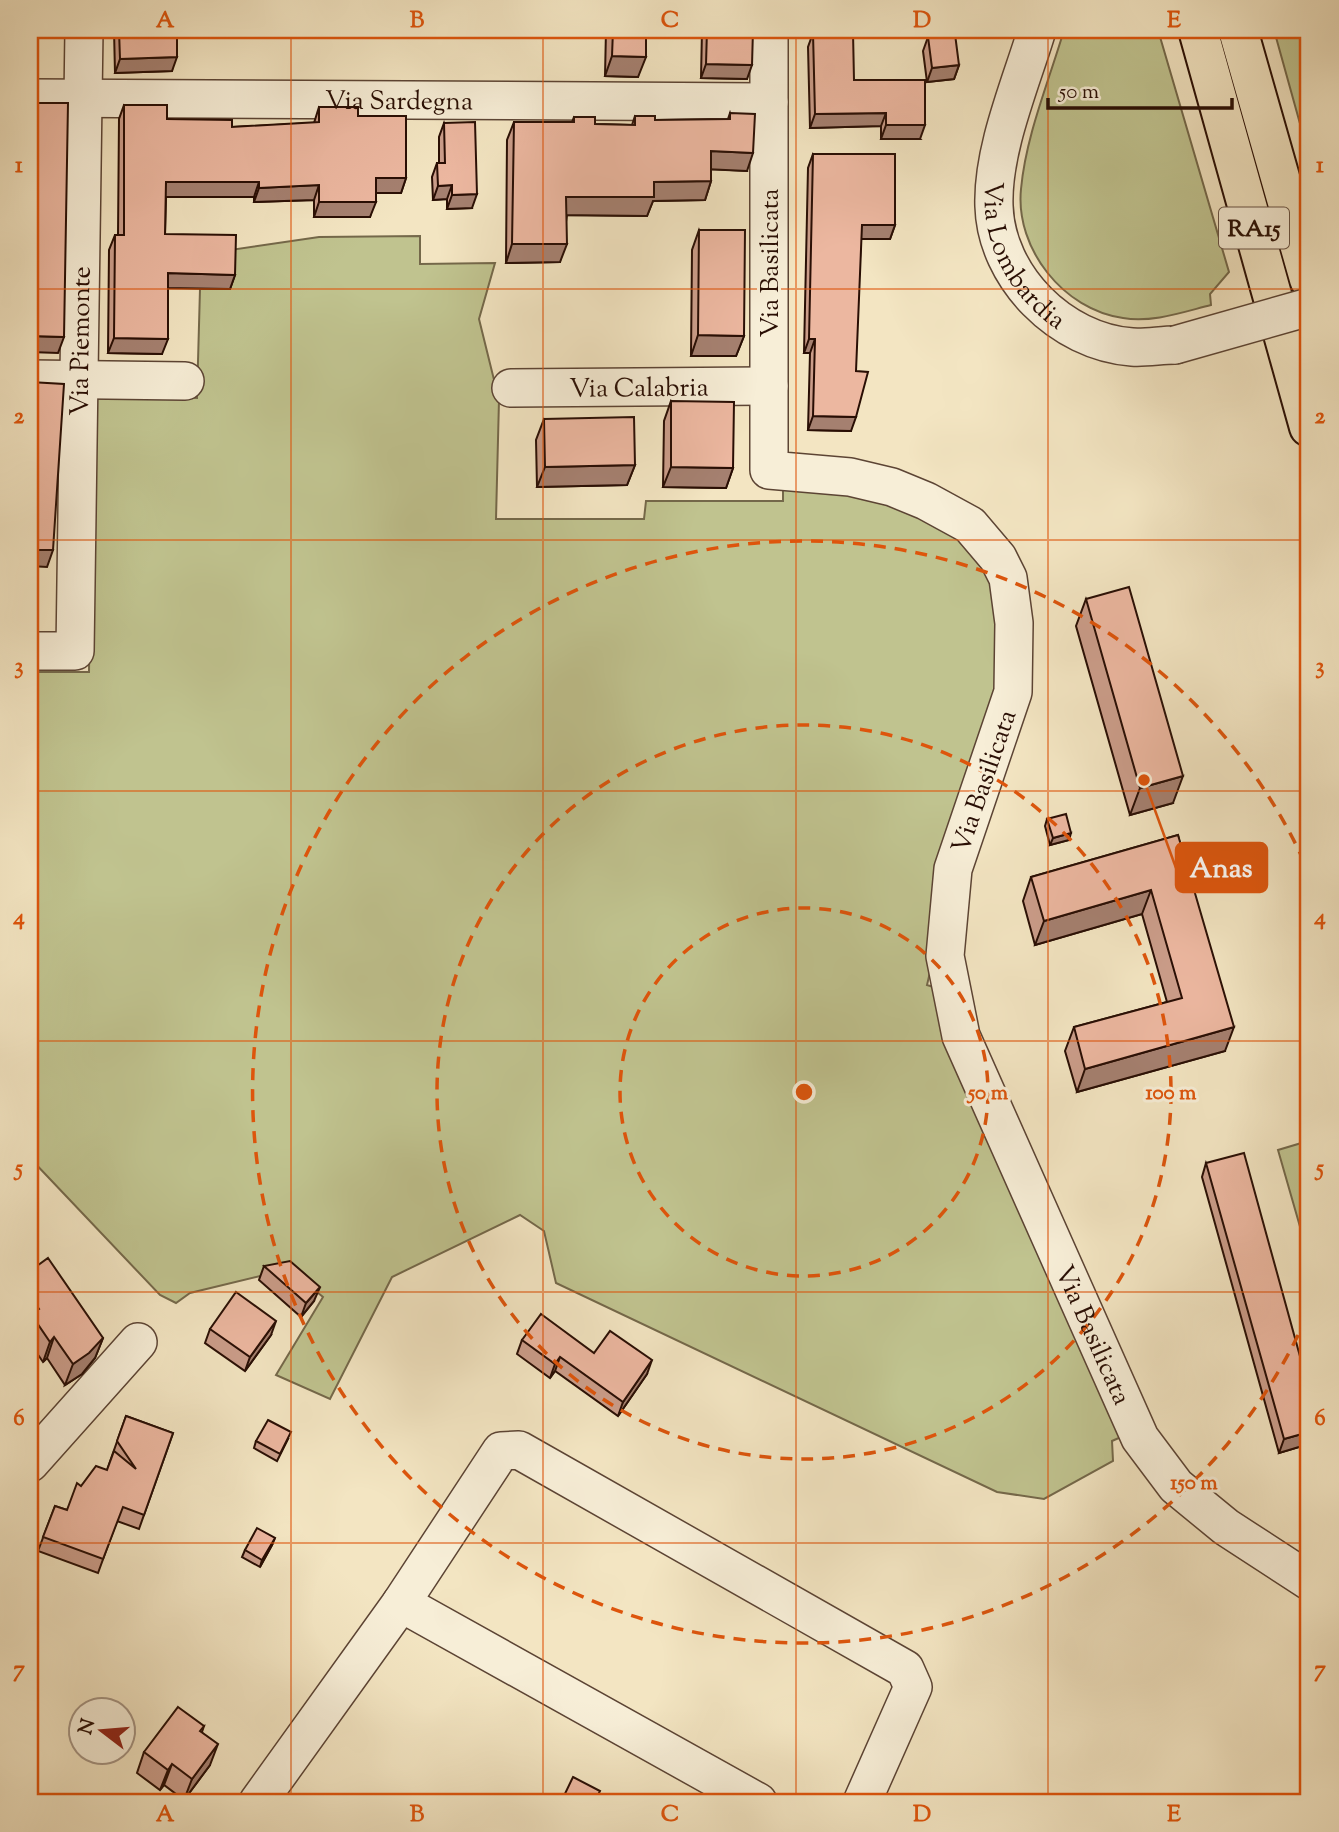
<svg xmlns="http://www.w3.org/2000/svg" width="1339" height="1832" font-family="'Sorts Mill Goudy',serif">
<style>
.green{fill:#c0c38f;stroke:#74684a;stroke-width:2}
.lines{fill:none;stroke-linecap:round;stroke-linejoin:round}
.minor-casing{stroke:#5c4434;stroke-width:40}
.highway-casing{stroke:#290e04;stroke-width:42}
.minor{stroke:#f7eed7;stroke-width:37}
.highway{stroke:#f3e5c2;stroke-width:38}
.minor-bridge-casing{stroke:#5c4434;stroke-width:40;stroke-linecap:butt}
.minor-bridge{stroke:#f7eed7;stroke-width:37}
.wall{fill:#cb9d8a;stroke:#290e04;stroke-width:2}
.shaded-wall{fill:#a58070;stroke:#290e04;stroke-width:2}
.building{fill:#ecb7a0;stroke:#290e04;stroke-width:2}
.grid{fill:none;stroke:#de550c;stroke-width:2;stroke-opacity:0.55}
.ring{fill:none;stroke:#de550c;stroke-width:3.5;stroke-dasharray:12 9}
.labels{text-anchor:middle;stroke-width:6;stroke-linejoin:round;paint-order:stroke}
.shield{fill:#f7eed7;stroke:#675143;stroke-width:2}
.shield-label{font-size:24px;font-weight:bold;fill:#290e04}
.street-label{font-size:26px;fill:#290e04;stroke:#f7eed7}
.centre{fill:#de550c;stroke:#f7eed7;stroke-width:3.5}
.ring-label{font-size:21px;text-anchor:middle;font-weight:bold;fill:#de550c;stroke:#f7eed7;stroke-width:6;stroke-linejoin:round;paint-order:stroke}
.leader{fill:none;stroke:#de550c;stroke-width:2.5}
.callout-dot{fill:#de550c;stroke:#f7eed7;stroke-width:2.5}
.callout{fill:#de550c;stroke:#de550c;stroke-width:2.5}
.callout-label{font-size:28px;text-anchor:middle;font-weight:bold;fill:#fff}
.neatline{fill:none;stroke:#de550c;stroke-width:2.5}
.grid-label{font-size:23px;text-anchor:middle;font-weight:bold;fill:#de550c}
</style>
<rect width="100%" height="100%" fill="#f3e5c2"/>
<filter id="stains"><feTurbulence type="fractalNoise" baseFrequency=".00286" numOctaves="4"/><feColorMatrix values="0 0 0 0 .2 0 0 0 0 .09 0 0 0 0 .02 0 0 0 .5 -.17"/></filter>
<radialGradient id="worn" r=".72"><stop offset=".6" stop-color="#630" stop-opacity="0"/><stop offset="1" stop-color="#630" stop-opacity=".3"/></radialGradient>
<g class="green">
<path d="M1064,30H1158L1229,272L1210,294L1211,305C1183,312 1152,323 1123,318C1064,310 1015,249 1021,189C1026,135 1049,81 1064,30Z"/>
<polygon points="1274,30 1309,30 1309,156"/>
<polygon points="420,236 420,264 495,263 479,319 499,400 496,519 644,519 646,501 783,501 783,480 926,510 990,565 1000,674 927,985 940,989 1128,1434 1112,1441 1113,1461 1044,1499 997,1492 556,1283 544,1231 520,1215 392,1277 330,1399 276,1375 323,1297 289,1269 190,1293 176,1303 160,1295 30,1158 30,672 89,672 92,394 197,398 200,289 229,289 230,250 319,237"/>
<polygon points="1309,1123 1309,1258 1278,1150 1308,1141 1303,1124"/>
</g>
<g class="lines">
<g class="minor-casing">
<g id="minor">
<path id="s1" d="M769,30V470L850,477L892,487L926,501L970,525L998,558L1008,578L1014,623L1013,692L953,869L945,956L961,1036L1140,1438L1176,1486L1226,1527L1309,1581"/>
<path id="s2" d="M1037,30C1021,83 992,150 994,206C996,277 1061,342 1132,347C1146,348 1161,345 1175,345"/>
<path id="s3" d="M30,98L769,102"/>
<polyline points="30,379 185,381"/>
<path id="s4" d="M511,388L769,386"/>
<path id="s5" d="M30,651H75L84,30"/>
<polyline points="30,1463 138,1342"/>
<polyline points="401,1603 758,1802"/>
<polyline points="258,1802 401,1603 501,1451 519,1450 905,1669 913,1687 862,1802"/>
</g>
</g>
<g class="highway-casing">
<g id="highway">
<polyline points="1198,30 1309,427"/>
<polyline points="1238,30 1309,279"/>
</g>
</g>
<use href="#minor" class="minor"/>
<use href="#highway" class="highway"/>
<g class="minor-bridge-casing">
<polyline id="minor-bridge" points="1175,345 1309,307"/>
</g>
<use href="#minor-bridge" class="minor-bridge"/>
</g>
<g class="wall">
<polygon points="114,30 177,30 172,71 115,73"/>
<polygon points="606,30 646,30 638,77 605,76"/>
<polygon points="702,30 753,30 747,79 701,78"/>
<polygon points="813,33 854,80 920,139 881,139 881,126 810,128 808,47"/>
<polygon points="928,37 959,65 954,79 927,82 923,51"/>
<polygon points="124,105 167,119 232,127 314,123 319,107 358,116 406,178 401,193 376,193 370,217 314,217 314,200 254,202 254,197 166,197 165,234 235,275 230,289 168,288 162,354 108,353 109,250 115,235 118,235 119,119"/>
<polygon points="730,113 747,171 711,169 711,181 705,200 653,201 647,216 567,215 560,262 506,263 507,140 514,122 572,122 574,117 595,124 632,125 635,116 655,120 728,119"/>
<polygon points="444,123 472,208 447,209 447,199 433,200 432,177 437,163 439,163 439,137"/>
<polygon points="813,154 895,225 890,239 861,239 851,431 808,430 810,353 804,353 808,168"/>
<polygon points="699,230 744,336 736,356 691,356 692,250"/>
<polygon points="671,401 733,468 726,488 663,487 664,421"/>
<polygon points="544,419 635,465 627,485 537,487 536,440"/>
<polygon points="1086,599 1173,803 1130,815 1076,626"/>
<polygon points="1047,819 1069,840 1050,845 1045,826"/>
<polygon points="1178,835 1225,1051 1077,1092 1065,1051 1074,1027 1167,1002 1142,914 1035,945 1023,901 1031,877"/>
<polygon points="1206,1163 1309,1389 1309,1444 1279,1453 1202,1177"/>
<polygon points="264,1266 314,1301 301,1317 259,1280"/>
<polygon points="30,1271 103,1338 95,1358 82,1374 65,1385 47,1358 43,1362 30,1343"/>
<polygon points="210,1329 271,1335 245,1371 205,1343"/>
<polygon points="522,1340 594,1353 647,1374 618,1416 555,1371 550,1378 517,1354"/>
<polygon points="126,1416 173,1433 139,1529 117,1521 98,1573 38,1551 55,1506 67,1510 81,1486 107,1470"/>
<polygon points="288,1439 277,1461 254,1448 256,1441"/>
<polygon points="272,1545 260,1567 242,1557 245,1550"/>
<polygon points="204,1726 202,1732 210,1765 184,1800 164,1785 160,1790 137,1773 144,1752"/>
</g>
<g class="shaded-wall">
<polygon points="612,56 646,57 638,77 605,76"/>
<polygon points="177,57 172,71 115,73 120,59"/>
<polygon points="706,64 752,65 747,79 701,78"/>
<polygon points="959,65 954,79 927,82 932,68"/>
<polygon points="886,113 881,126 810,128 815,114"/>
<polygon points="886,125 925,125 920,139 881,139"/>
<polygon points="711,151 753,153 747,171 704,169"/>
<polygon points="376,178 406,178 401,193 370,193"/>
<polygon points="711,181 705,200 653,201 647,216 560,215 566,197 654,182"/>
<polygon points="166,182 259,182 254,197 161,197"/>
<polygon points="319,185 314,200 254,202 259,188"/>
<polygon points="452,185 447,199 433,200 438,186"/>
<polygon points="477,194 472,208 447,209 452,195"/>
<polygon points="319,202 376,202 370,217 314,217"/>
<polygon points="862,225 895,225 890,239 856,239"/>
<polygon points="512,244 567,244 560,262 506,263"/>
<polygon points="168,273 235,275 230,289 163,288"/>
<polygon points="698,335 744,336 736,356 691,356"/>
<polygon points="30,336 64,337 58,353 30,352"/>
<polygon points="114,338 168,339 162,354 108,353"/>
<polygon points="809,339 815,339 810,353 804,353"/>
<polygon points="813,416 856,417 851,431 808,430"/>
<polygon points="635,465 627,485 537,487 545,467"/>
<polygon points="671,467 733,468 726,488 663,487"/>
<polygon points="30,550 53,550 47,567 30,566"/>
<polygon points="1183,776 1173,803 1130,815 1140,788"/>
<polygon points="1071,833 1069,840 1050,845 1053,838"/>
<polygon points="1151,890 1142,914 1035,945 1044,921"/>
<polygon points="1234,1027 1225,1051 1077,1092 1085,1069"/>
<polygon points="320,1287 314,1301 301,1317 306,1303"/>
<polygon points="276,1321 271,1335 245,1371 250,1357"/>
<polygon points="54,1337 47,1358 43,1362 50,1342"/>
<polygon points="103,1338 95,1358 82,1374 65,1385 73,1364"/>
<polygon points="560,1357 555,1371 550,1378 555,1364"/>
<polygon points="652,1360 647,1374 618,1416 623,1402"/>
<polygon points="1309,1432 1309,1444 1279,1453 1284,1439"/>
<polygon points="275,1538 272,1545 260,1567 262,1560"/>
<polygon points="218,1744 210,1765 184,1800 192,1779"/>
<polygon points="172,1764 164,1785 160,1790 168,1770"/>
</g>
<g class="building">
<polygon points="119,30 177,30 177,57 120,59"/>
<polygon points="613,30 646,30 646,57 612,56"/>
<polygon points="707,30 753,30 752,65 706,64"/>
<polygon points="853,32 854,80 925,80 925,125 886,125 886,113 815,114 813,33"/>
<polygon points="955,34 959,65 932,68 928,37"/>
<polygon points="30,100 36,103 68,103 64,337 30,336"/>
<polygon points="124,105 167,105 167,119 232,120 232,127 319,122 319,107 358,107 358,116 406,116 406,178 376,178 376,202 319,202 319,185 259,188 259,182 166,182 165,234 236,235 235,275 168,273 168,339 114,338 115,235 124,235"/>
<polygon points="730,113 755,114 753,153 711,151 711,181 654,182 654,197 566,197 567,244 512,244 514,122 574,122 574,117 595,117 595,124 635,125 635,116 655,116 655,120 730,119"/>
<polygon points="475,122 477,194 452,195 452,185 438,186 437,163 445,163 444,123"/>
<polygon points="813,154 895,154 895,225 862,225 856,371 868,372 856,417 813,416 815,339 809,339"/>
<polygon points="699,230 745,230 744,336 698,335"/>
<polygon points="30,382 64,384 53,550 30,550"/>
<polygon points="671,401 734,402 733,468 671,467"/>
<polygon points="634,417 635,465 545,467 544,419"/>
<polygon points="1129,587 1183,776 1140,788 1086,599"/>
<polygon points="1066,814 1071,833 1053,838 1047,819"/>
<polygon points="1178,835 1234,1027 1085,1069 1074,1027 1182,998 1151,890 1044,921 1031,877"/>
<polygon points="1244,1153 1309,1389 1309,1432 1284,1439 1206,1163"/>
<polygon points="48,1258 103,1338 89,1353 73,1364 54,1337 50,1342 31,1314 39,1309 30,1296 30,1271"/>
<polygon points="290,1261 320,1287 306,1303 264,1266"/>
<polygon points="236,1292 276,1321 250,1357 210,1329"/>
<polygon points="541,1314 594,1353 610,1331 652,1360 623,1402 560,1357 555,1364 522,1340"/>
<polygon points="126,1416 173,1433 144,1515 123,1507 103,1559 43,1537 55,1506 67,1510 77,1483 81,1486 96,1466 107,1470 114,1451 136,1469 117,1441"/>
<polygon points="268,1420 291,1432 280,1454 256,1441"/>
<polygon points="257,1528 275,1538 262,1560 245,1550"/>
<polygon points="178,1707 204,1726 200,1731 218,1744 192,1779 172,1764 168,1770 144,1752"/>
<polygon points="573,1777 600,1791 598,1795 612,1802 561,1802"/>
</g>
<path class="grid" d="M291,30V1802M543,30V1802M796,30V1802M1048,30V1802M30,289H1309M30,540H1309M30,791H1309M30,1041H1309M30,1292H1309M30,1543H1309"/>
<g class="ring">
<circle cx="804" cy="1092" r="184"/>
<circle cx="804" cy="1092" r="367"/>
<path d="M1307 1316A551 551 0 1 1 1307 868"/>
</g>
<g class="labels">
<rect class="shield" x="1219" y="207.5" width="70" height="41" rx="5"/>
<g class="shield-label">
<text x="1254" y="236">RA15</text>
</g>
<g class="street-label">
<text dy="9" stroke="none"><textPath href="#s3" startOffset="369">Via Sardegna</textPath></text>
<text dy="9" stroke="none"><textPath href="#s2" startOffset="240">Via Lombardia</textPath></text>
<text transform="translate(769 263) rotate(-90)" y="9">Via Basilicata</text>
<text dy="9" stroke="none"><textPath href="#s5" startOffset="355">Via Piemonte</textPath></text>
<text dy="9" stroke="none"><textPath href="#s4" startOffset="128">Via Calabria</textPath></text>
<text transform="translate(983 781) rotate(-71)" y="9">Via Basilicata</text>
<text dy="9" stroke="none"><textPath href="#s1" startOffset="1514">Via Basilicata</textPath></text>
</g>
</g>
<circle cx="804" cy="1092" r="10" class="centre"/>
<g class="ring-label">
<text x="988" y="1099">50 m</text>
<text x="1171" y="1099">100 m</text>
<text x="1194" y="1489">150 m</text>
</g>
<path class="leader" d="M1144 780L1176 868"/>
<circle class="callout-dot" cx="1144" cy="780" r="7"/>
<rect class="callout" x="1176" y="843" width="91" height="49" rx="7"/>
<g class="callout-label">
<text x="1221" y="877">Anas</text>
</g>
<rect width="1339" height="1832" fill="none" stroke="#f3e5c2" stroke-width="77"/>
<g transform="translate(102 1731) rotate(286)"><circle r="33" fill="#f7eed7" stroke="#a59483" stroke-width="2"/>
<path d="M0-5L12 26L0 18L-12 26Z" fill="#8f2418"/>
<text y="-10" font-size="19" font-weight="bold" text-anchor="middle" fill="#290e04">N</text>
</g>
<path d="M1048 98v10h184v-10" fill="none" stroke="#290e04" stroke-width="3.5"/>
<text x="1059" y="98" font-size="21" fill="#290e04" stroke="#f7eed7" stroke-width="5" paint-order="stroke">50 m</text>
<rect x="38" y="38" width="1262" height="1756" class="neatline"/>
<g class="grid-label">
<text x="165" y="27">A</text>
<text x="417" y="27">B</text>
<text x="670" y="27">C</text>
<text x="922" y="27">D</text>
<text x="1174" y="27">E</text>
<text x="19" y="172">1</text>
<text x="1320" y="172">1</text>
<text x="19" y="423">2</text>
<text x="1320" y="423">2</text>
<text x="19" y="673">3</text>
<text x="1320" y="673">3</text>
<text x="19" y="924">4</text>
<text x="1320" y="924">4</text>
<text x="19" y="1175">5</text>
<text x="1320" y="1175">5</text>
<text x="19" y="1425">6</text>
<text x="1320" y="1425">6</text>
<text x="19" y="1676">7</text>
<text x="1320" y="1676">7</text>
<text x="165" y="1821">A</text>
<text x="417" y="1821">B</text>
<text x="670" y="1821">C</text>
<text x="922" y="1821">D</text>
<text x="1174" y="1821">E</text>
</g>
<rect width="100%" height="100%" filter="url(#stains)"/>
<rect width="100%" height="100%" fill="url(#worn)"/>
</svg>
